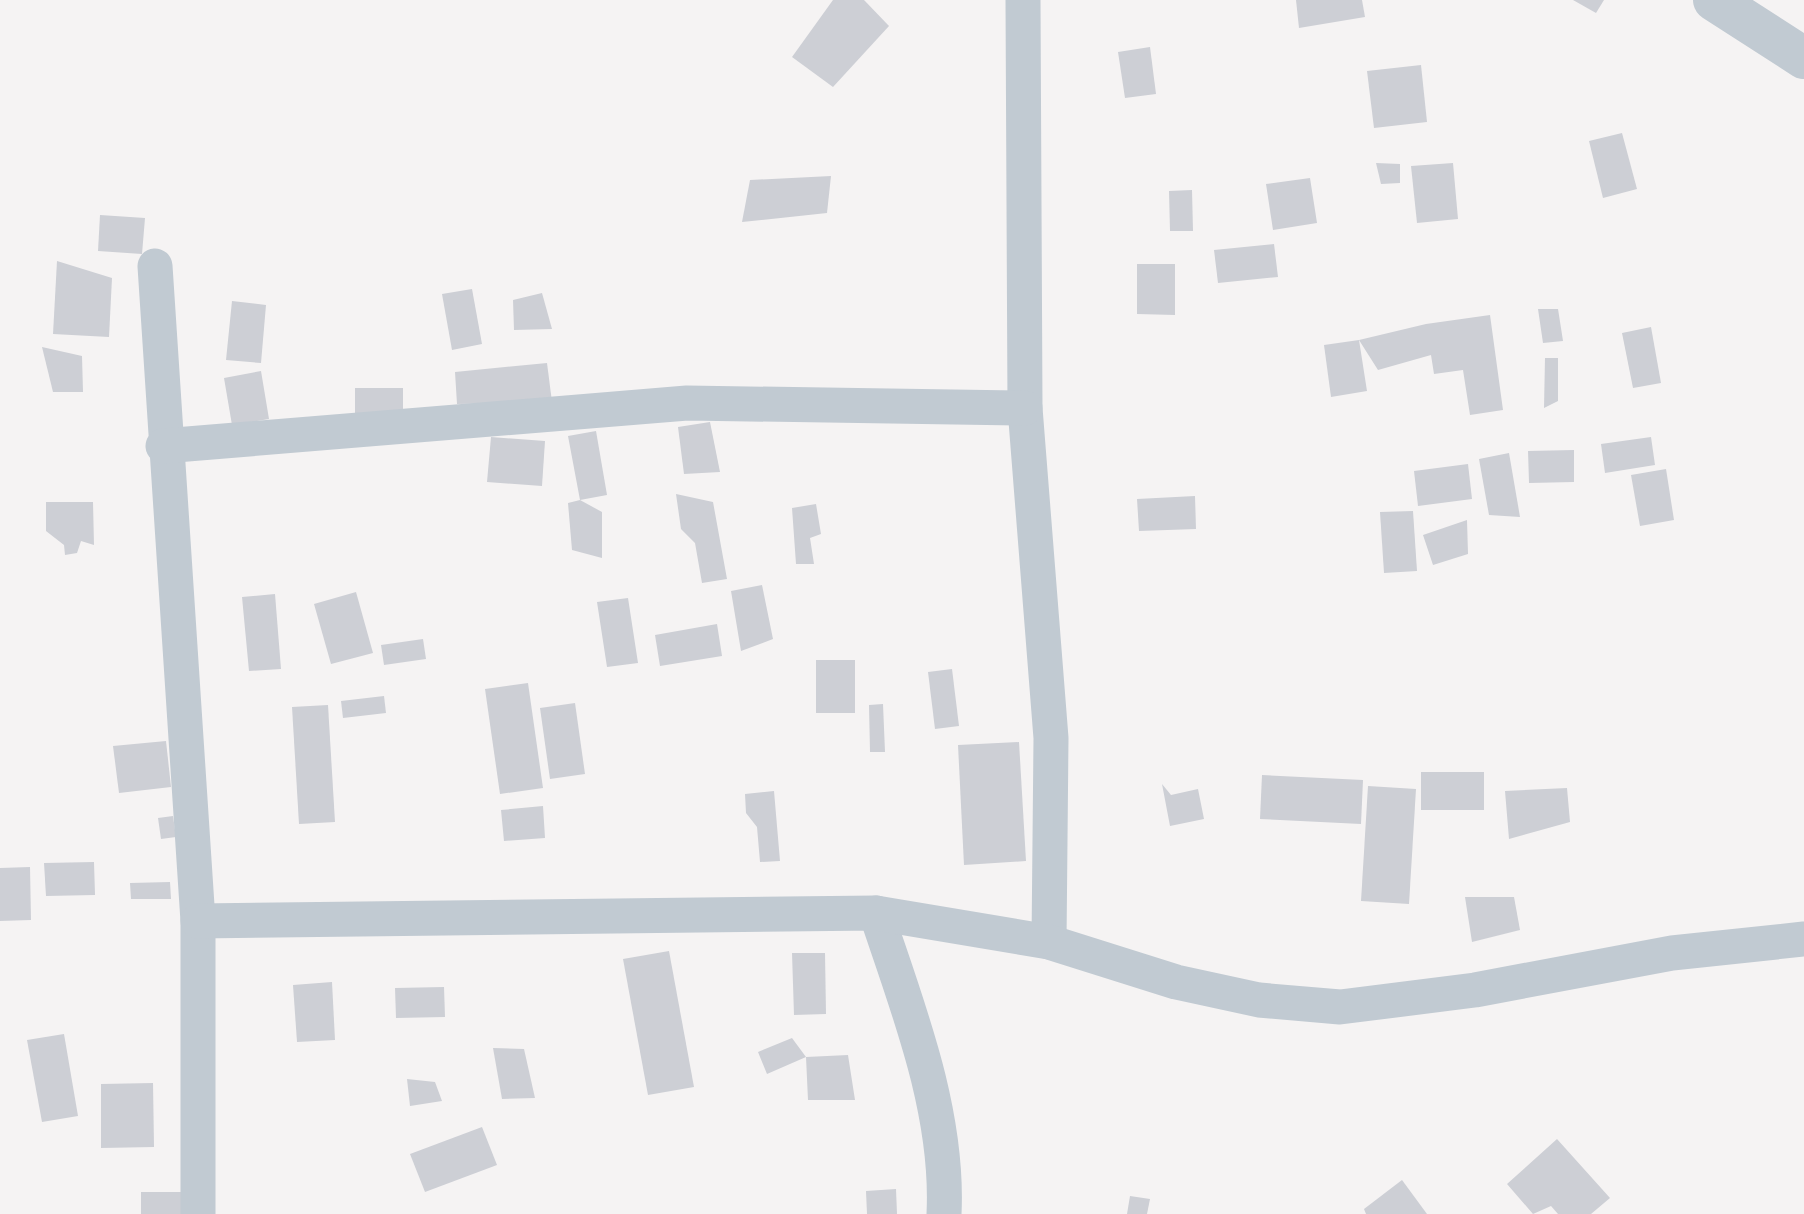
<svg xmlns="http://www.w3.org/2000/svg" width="1804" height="1214" font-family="Inter,sans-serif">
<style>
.building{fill:#cdcfd5}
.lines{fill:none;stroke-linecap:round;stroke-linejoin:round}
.minor{stroke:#c1cad2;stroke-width:35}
.tertiary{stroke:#c1cad2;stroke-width:42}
</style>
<rect width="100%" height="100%" fill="#f5f3f3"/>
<g class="building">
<polygon points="833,0 864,0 889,26 833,87 792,57"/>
<polygon points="1296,0 1362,0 1365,17 1299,28"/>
<polygon points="1573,0 1604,0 1596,13"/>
<polygon points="1150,47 1156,94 1125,98 1118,52"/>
<polygon points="1421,65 1427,122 1374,128 1367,71"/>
<polygon points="1622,133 1637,189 1603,198 1589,141"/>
<polygon points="1376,163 1400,164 1400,183 1381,184"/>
<polygon points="1453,163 1458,219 1417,223 1411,166"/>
<polygon points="831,176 827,213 742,222 750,180"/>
<polygon points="1310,178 1317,223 1273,230 1266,184"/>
<polygon points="1192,190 1193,231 1170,231 1169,191"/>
<polygon points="100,215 145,218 142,254 98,251"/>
<polygon points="1274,244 1278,277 1218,283 1214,250"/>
<polygon points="57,261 112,278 109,337 53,334"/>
<polygon points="1137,264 1175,264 1175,315 1137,314"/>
<polygon points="472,289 482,344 452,350 442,294"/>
<polygon points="542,293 552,329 514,330 513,300"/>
<polygon points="232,301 266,305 261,363 226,360"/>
<polygon points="1538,309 1558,309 1563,341 1543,343"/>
<polygon points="1490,315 1503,410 1470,415 1463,370 1434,374 1431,355 1378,370 1359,340 1426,324"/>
<polygon points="1651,327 1661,383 1633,388 1622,333"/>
<polygon points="1359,340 1367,391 1331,397 1324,345"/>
<polygon points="42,347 82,356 83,392 53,392"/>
<polygon points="1545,358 1558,358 1558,401 1544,408"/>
<polygon points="547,363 552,402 457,404 455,372"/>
<polygon points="261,371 269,419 232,425 224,378"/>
<polygon points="355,388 403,388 403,421 355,420"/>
<polygon points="710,422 720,472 684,474 678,427"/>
<polygon points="596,431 607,495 580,500 568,436"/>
<polygon points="491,437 545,441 542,486 487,482"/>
<polygon points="1651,437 1655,465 1605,473 1601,444"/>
<polygon points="1574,450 1574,482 1529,483 1528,451"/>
<polygon points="1509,453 1520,517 1489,515 1479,459"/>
<polygon points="1468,464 1472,499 1418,506 1414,471"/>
<polygon points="1666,469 1674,520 1640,526 1631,475"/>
<polygon points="676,494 713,502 727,579 702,583 695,543 681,529"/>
<polygon points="1195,496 1196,529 1139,531 1137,499"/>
<polygon points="580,500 602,512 602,558 572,550 568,503"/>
<polygon points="46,502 93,502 94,545 81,541 77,553 65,555 64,545 46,531"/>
<polygon points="816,504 821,534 810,538 814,564 796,564 792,508"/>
<polygon points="1413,511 1417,571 1384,573 1380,512"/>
<polygon points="1467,520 1468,554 1433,565 1423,535"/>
<polygon points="762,585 773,639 741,651 731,591"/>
<polygon points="356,592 373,653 331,664 314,604"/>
<polygon points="275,594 281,669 249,671 242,597"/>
<polygon points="628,598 638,663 607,667 597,602"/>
<polygon points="717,624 722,656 660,666 655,635"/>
<polygon points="423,639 426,659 384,665 381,645"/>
<rect x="816" y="660" width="39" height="53"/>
<polygon points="952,669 959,726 935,729 928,672"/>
<polygon points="528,683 543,788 500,794 485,689"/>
<polygon points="384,696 386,713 343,718 341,701"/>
<polygon points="575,703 585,774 550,779 540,708"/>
<polygon points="883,704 885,752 870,752 869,705"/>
<polygon points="328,705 335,822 299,824 292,707"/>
<polygon points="166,741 171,787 119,793 113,746"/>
<polygon points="1019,742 1026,861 964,865 958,745"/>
<rect x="1421" y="772" width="63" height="38"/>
<polygon points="1262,775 1363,780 1361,824 1260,819"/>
<polygon points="1162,784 1171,795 1198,789 1204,819 1170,826"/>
<polygon points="1368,786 1416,789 1409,904 1361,901"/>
<polygon points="1567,788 1570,822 1509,839 1505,791"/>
<polygon points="774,791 780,861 760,862 757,827 746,813 745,794"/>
<polygon points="543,806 545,838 504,841 501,810"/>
<polygon points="173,816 176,837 161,839 158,818"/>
<polygon points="94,862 95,895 46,896 44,863"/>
<polygon points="30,867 31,920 0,921 0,868"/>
<polygon points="170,882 171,899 131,899 130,883"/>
<polygon points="1465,897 1514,897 1520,930 1472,942"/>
<polygon points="669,951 694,1087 648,1095 623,959"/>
<polygon points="792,953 825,953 826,1014 794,1015"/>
<polygon points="332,982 335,1040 297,1042 293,985"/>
<polygon points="444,987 445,1017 396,1018 395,988"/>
<polygon points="64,1034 78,1116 42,1122 27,1040"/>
<polygon points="792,1038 806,1057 848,1055 855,1100 808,1100 806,1057 767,1074 758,1052"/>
<polygon points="493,1048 524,1049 535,1098 502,1099"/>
<polygon points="407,1079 435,1082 442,1101 410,1106"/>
<polygon points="153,1083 154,1147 101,1148 101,1084"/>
<polygon points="482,1127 497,1165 425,1192 410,1154"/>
<polygon points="1557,1139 1610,1198 1591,1214 1558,1214 1551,1206 1533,1214 1507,1184"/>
<polygon points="1402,1180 1427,1214 1366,1214 1364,1209"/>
<polygon points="896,1189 897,1214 867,1214 866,1191"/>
<rect x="141" y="1192" width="43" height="22"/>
<polygon points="1130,1196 1150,1199 1147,1214 1127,1214"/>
</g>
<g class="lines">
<g class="minor">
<polyline points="1023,0 1025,408 1051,738 1049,942"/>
<polyline points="155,266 198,921 198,1214"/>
<polyline points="163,446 687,403 1025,408"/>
<path d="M876,913C908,1008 949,1112 944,1214"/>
<polyline points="198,921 876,913 1049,942 1176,982 1259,1000 1340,1007 1475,990 1672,953 1804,939"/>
</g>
<polyline class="tertiary" points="1714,0 1804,58"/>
</g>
</svg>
